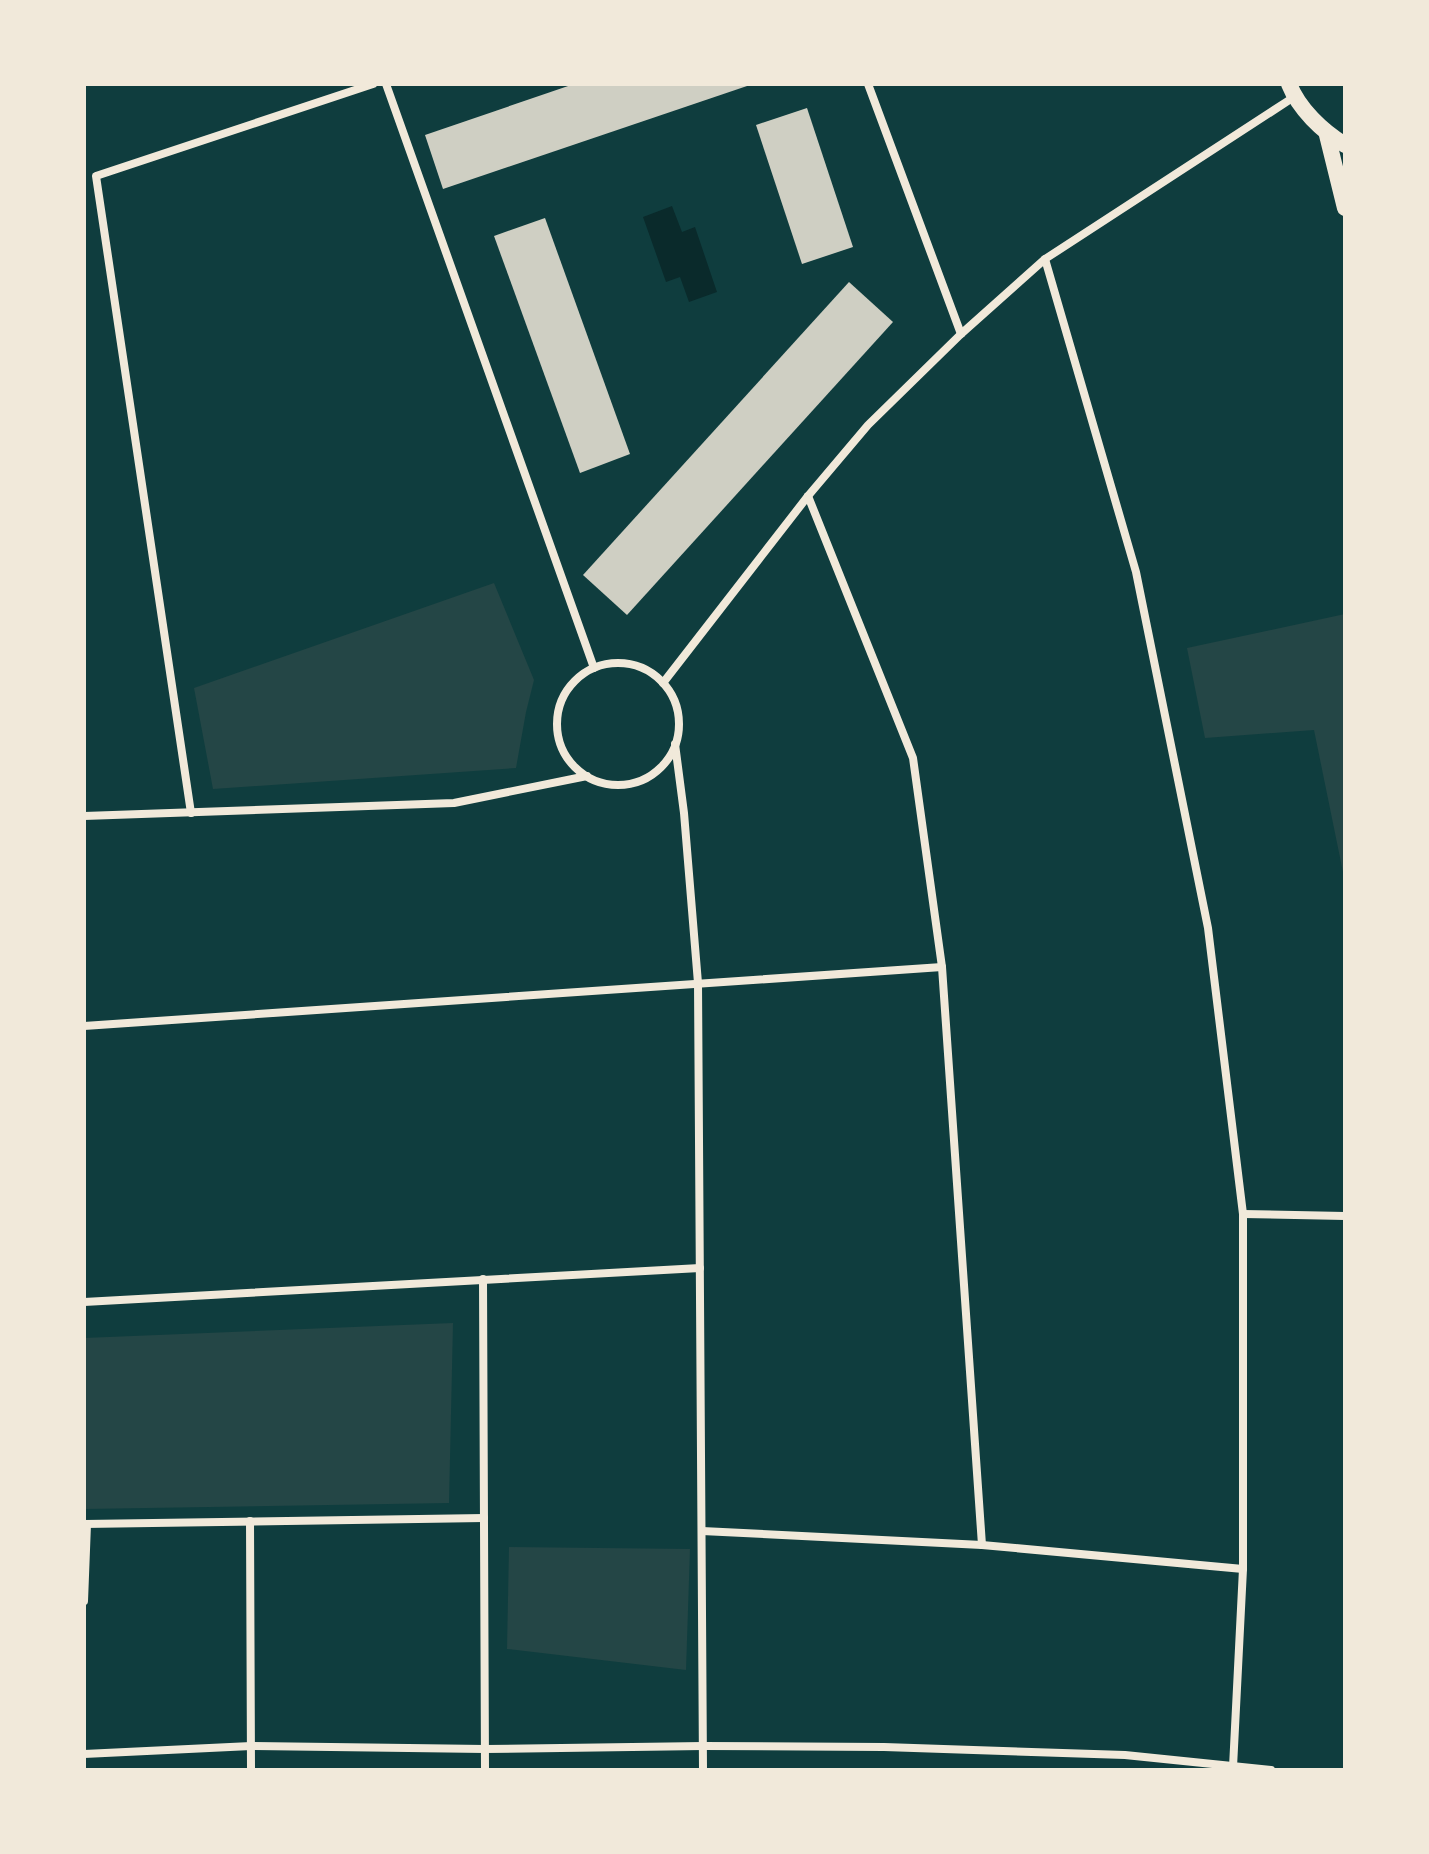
<svg xmlns="http://www.w3.org/2000/svg" width="1429" height="1854" font-family="Bitter,serif">
<style>
.green{fill:#244646}
.water{fill:#0a2a2b}
.building{fill:#cfcfc3}
.lines{fill:none;stroke-linecap:round;stroke-linejoin:round}
.minor{stroke:#f1e9da;stroke-width:8}
.secondary{stroke:#f1e9da;stroke-width:16}
</style>
<rect width="100%" height="100%" fill="#0f3d3e"/>
<g class="green">
<polygon points="494,583 534,680 526,712 516,768 213,789 194,688"/>
<polygon points="1345,614 1345,882 1314,730 1205,738 1187,648"/>
<polygon points="453,1323 449,1503 84,1509 84,1338"/>
<polygon points="509,1547 690,1549 686,1670 507,1649"/>
</g>
<polygon class="water" points="672,206 682,232 695,227 717,292 689,302 680,277 666,282 643,217"/>
<g class="building">
<polygon points="574,84 750,84 750,85 443,189 425,135"/>
<polygon points="807,108 853,247 802,264 756,125"/>
<polygon points="545,218 630,454 580,473 494,236"/>
<polygon points="849,282 893,322 627,615 583,575"/>
</g>
<g class="lines">
<g class="minor">
<polyline points="386,84 594,668"/>
<polyline points="868,84 961,334"/>
<polyline points="1045,259 1136,572 1208,928 1243,1214 1243,1569 1233,1767"/>
<polyline points="808,496 913,758 942,967 982,1545"/>
<circle cx="618" cy="724" r="61"/>
<polyline points="663,683 808,496 868,425 961,334 1045,259 1294,97"/>
<polyline points="675,744 684,813 698,983 703,1770"/>
<polyline points="191,813 96,176 373,84"/>
<polyline points="84,816 454,803 587,776"/>
<polyline points="84,1026 942,967"/>
<polyline points="1243,1214 1345,1216"/>
<polyline points="483,1279 485,1770"/>
<polyline points="84,1302 700,1268"/>
<polyline points="250,1521 251,1770"/>
<polyline points="84,1524 484,1518"/>
<polyline points="702,1531 982,1545 1243,1569"/>
<polyline points="84,1601 87,1524"/>
<polyline points="84,1754 251,1746 485,1749 703,1746 884,1747 1125,1755 1271,1770"/>
</g>
<g class="secondary">
<path d="M1289,84C1299,109 1322,131 1345,145"/>
<polyline points="1327,135 1345,208"/>
</g>
</g>
<rect width="1429" height="1854" fill="none" stroke="#f1e9da" stroke-width="172"/>
</svg>
